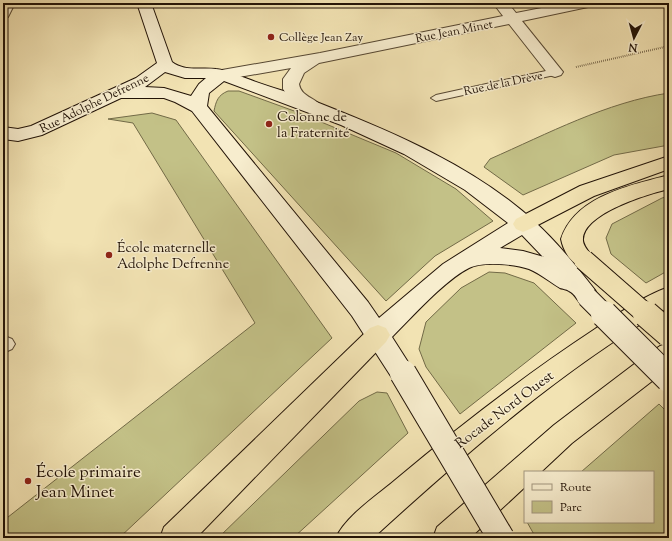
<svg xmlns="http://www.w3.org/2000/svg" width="672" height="541" font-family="'Sorts Mill Goudy',serif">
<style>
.green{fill:#c3c187;stroke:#726a47}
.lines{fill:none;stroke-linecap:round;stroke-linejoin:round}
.lane-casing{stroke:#564732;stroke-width:2}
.street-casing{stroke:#564732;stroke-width:2}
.secondary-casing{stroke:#221307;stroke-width:2}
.highway-casing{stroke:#221307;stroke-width:2}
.path{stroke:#221307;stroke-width:2;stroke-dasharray:0.5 1.5;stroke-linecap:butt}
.lane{fill:#f7edce;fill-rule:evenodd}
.street{fill:#f7edce;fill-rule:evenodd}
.secondary{fill:#f7edce;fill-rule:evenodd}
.highway{fill:#f2e3b3;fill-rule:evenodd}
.secondary-bridge-far1-casing{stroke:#221307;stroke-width:22;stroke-linecap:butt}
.secondary-bridge-casing{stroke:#221307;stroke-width:28;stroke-linecap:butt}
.highway-bridge-far1-casing{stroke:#221307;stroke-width:22;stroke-linecap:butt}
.highway-bridge-casing{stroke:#221307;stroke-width:28;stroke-linecap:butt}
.secondary-bridge-far1{stroke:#f7edce;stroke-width:20}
.secondary-bridge{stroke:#f7edce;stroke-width:26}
.highway-bridge-far1{stroke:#f2e3b3;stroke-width:20}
.highway-bridge{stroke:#f2e3b3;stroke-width:26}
.poi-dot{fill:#8f2418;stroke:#f7edce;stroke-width:1.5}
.labels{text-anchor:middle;stroke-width:3;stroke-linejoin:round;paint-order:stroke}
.far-street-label{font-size:12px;fill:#221307;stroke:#f7edce}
.far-poi-label{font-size:12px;fill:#221307;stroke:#f7edce;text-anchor:start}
.poi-label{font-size:14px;fill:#221307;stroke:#f7edce;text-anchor:start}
.street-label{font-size:14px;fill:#221307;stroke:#f7edce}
.near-poi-label{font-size:17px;fill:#221307;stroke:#f7edce;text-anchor:start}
</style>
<rect width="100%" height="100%" fill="#f2e3b3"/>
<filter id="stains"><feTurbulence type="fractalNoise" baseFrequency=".005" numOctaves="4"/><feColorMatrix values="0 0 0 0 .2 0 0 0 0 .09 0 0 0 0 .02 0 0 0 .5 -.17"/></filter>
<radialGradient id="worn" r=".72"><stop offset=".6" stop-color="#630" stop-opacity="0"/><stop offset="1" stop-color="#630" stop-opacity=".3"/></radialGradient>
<g class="green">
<path d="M228,91H239L297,112L396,153L456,189L493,221L435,256L386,301L214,111C216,101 218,95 228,91Z"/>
<path d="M669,93V145L614,155L523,195L484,167L490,159C547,134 607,102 669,93Z"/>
<polygon points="152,113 176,120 332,338 119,538 3,538 3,521 255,323 133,123 108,119"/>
<polygon points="669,196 669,270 646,283 611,254 606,238 612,224 662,198"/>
<polygon points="489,272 505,273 534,283 576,323 460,414 426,367 419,349 426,322 461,288"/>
<polygon points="377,392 387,393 408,433 293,538 218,538 359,401"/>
<polygon points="659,404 669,414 669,538 536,538 527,522 653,522 653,472 581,472"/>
</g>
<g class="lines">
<g class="lane-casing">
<g id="lane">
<polygon points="555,69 559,70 560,72 559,74 436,101 431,98 436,95"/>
<polygon points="7,337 12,339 15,344 12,349 3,353 3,339"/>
</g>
</g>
<g class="street-casing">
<g id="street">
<polygon points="3,3 15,3 8,17 3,18"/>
<path d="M493,3H508L516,13L567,3H595L593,6L588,7L522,21L563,72L561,75L555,77L549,75L509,24L319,63L304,73L299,84C301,97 315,97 322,107L319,111C304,115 291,101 283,89V79L291,68L222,80L216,78L214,75L216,72L222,70L320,53L503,16Z"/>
</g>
</g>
<g class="secondary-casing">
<path id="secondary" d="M137,3H151L172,62C185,72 201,67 216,69C227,70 237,75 248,79C271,88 296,94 319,103C395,133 475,167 535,222C558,243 576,266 595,290L598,297L595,304C575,310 581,297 569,291C566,289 563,289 560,288C550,282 541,274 529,269C515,264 483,261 469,268C445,280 412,317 392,337L415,373L412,381L403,384L394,381L352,316L192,111L175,102L164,98H121L42,135L18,141L3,139V127L18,129L31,126L136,78L157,63ZM165,72L185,78H206L199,84L191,96L164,88L145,87ZM224,81L341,125L404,154L465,190L508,223L443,264L379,318L368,302L207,106L209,93ZM522,235L543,257H544L523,251L500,248Z"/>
</g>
<g class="highway-casing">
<g id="highway">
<polygon points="669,156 669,169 594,196 530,229 523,232 516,229 513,224 516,219 580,186"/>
<path d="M669,175V189C648,194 584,213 583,239C582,246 591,254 595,260L592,266C575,271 564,254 561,239C575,196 631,185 669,175Z"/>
<path d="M669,287V307C561,370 465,454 373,538H336C345,517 376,496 394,481C458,427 525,375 595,329C618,314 643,296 669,287Z"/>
<polygon points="378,325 386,328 390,335 386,342 196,538 160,538 164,527 370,328"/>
<polygon points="669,343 669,368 572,443 541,472 525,472 525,487 470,538 433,538 437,527 554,425 641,359 660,346"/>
</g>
</g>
<polyline class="path" points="576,67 669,46"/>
<use href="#lane" class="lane"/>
<use href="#street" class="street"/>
<use href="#secondary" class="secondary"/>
<use href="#highway" class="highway"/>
<g class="secondary-bridge-far1-casing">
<polyline id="secondary-bridge-far1" points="587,297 605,315"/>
</g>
<g class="secondary-bridge-casing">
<g id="secondary-bridge">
<polyline points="604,314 669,379"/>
<polyline points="403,373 501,538"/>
</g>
</g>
<g class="highway-bridge-far1-casing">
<polyline id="highway-bridge-far1" points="584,260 647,315"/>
</g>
<g class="highway-bridge-casing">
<polyline id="highway-bridge" points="646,314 669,334"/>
</g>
<use href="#secondary-bridge-far1" class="secondary-bridge-far1"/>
<use href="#secondary-bridge" class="secondary-bridge"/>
<use href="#highway-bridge-far1" class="highway-bridge-far1"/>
<use href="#highway-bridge" class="highway-bridge"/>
</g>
<g class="poi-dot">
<circle cx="271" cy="37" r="4"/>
<circle cx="269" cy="124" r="4"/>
<circle cx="109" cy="255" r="4"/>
<circle cx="28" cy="481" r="4"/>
</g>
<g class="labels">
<g class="far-street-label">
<text transform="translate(454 31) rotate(-11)" y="4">Rue Jean Minet</text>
<text transform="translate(503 83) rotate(-12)" y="4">Rue de la Drève</text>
<text transform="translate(94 103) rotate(-26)" y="4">Rue Adolphe Defrenne</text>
</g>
<g class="far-poi-label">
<text x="279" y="41">Collège Jean Zay</text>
</g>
<g class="poi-label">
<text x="277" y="121">Colonne de<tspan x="277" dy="16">la Fraternité</tspan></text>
<text x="117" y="252">École maternelle<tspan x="117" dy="16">Adolphe Defrenne</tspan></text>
</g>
<g class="street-label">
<text transform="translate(504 409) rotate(-37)" y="5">Rocade Nord Ouest</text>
</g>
<g class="near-poi-label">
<text x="36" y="477">École primaire<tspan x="36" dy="20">Jean Minet</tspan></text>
</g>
</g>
<rect width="672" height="541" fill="none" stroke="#f2e3b3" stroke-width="16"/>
<rect x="4" y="4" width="664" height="533" fill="none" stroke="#221307" stroke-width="2"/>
<rect x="8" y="8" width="656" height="525" fill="none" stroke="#221307"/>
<rect x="524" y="471" width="130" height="52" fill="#f7edce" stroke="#a2967e"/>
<rect x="532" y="484" width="20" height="6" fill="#f7edce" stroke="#a2967e"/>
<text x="560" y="491" font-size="12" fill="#221307">Route</text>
<rect x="532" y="501" width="20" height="12" fill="#c3c187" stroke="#a2967e"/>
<text x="560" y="511" font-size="12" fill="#221307">Parc</text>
<g transform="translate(634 38) rotate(186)" stroke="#f7edce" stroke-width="3" paint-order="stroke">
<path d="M0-3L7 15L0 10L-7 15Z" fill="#221307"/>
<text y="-6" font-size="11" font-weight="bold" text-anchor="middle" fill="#221307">N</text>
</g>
<rect width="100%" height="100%" filter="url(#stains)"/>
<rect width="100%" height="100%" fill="url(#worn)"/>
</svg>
